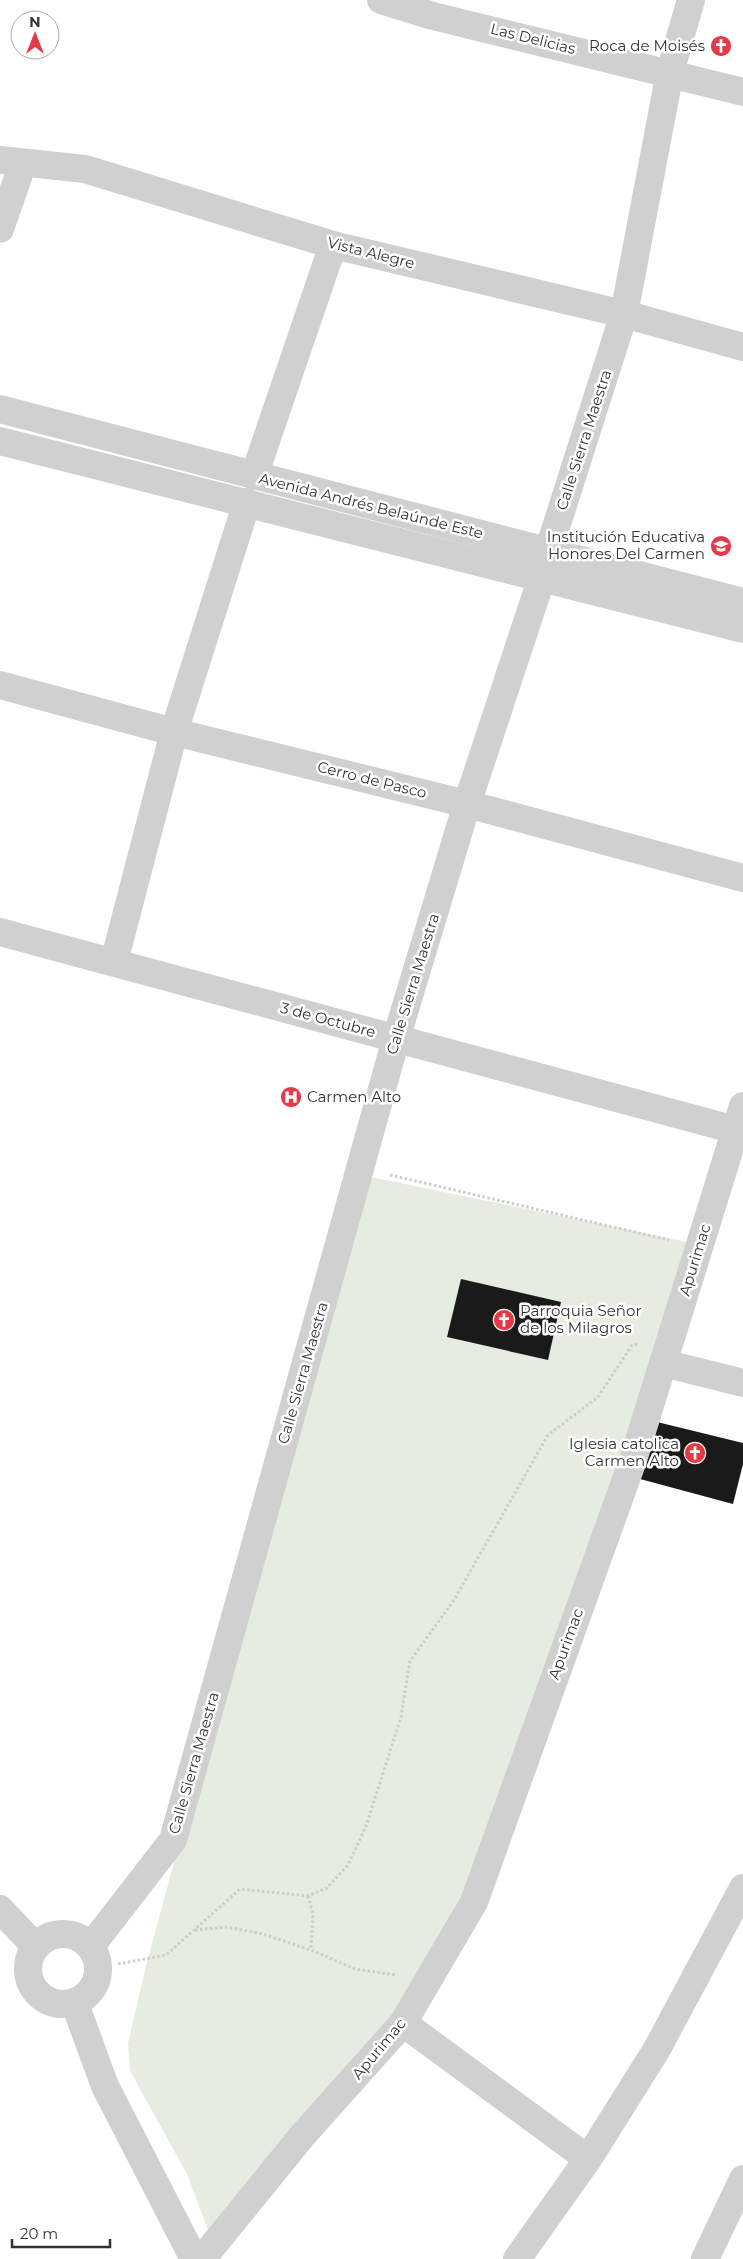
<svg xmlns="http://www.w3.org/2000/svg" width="743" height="2259" font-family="Montserrat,sans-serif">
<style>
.green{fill:#e6ecdf}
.building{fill:#1a1a1a}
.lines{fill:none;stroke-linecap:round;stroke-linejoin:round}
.path{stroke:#cdcdcd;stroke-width:3;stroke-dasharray:2.5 2.5;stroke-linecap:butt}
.minor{stroke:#d0d0d0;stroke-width:28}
.labels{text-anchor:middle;stroke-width:5;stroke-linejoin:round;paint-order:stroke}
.street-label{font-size:15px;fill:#333;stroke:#fff}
.poi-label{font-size:15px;fill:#333;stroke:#fff;text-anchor:end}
</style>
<rect width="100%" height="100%" fill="#fff"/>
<polygon class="green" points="361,1175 697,1244 473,1900 400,2021 211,2238 187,2174 130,2071 128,2043 147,1962"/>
<g class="building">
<polygon points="461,1279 561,1302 548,1360 447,1337"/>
<polygon points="657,1422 743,1443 743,1464 733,1504 640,1479"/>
</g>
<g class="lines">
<g class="path">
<polyline points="390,1175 669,1240"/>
<polyline points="308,1896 313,1914 311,1950"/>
<polyline points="195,1930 227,1927 263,1934 311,1950 355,1969 396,1975"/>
<polyline points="118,1964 166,1955 240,1889 308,1896 327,1888 348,1865 366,1826 401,1717 410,1661 454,1600 548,1435 598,1397 632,1345 638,1344"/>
</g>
<g class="minor">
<polyline points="381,0 433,16 743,92"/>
<polyline points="0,160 85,169 333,245 624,314 743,347"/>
<polyline points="0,229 23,163"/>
<polyline points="0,409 743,602"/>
<polyline points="0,441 743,629"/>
<polyline points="254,476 333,245"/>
<polyline points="0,685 174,732 467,804 743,878"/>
<polyline points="0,932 743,1132"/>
<polyline points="114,962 174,732 247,502"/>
<polyline points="663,1363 743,1383"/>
<polyline points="0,1909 35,1946"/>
<circle cx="63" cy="1969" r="35"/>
<polyline points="91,1946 173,1840 396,1039 467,804 542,577 548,552 624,314 670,72 691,0"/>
<polyline points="75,2004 105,2086 194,2259"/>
<polyline points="403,2023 588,2159"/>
<polyline points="202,2259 302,2136 403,2023 474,1902 633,1460 743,1106"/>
<polyline points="517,2259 588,2159 657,2049 743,1888"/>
<polyline points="705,2259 743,2179"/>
</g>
</g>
<defs>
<g id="church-disc" transform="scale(1.125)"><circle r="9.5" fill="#e63946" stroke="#fff"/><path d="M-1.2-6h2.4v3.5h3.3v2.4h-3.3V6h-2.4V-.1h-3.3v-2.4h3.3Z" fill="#fff"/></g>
<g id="school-disc" transform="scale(1.125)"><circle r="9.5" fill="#e63946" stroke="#fff"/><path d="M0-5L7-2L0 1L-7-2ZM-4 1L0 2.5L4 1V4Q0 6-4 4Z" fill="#fff"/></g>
<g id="hospital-disc" transform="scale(1.125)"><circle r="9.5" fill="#e63946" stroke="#fff"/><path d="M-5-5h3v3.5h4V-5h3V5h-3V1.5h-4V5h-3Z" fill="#fff"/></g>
</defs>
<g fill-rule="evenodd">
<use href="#church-disc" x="721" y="46"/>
<use href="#school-disc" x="721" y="546"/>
<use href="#hospital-disc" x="291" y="1097"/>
<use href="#church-disc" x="504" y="1320"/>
<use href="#church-disc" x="695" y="1453"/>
</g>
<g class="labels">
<g class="street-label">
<text transform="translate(533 39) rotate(14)" y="5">Las Delicias</text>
<text transform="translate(371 253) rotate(14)" y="5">Vista Alegre</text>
<text transform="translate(584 440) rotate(-72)" y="5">Calle Sierra Maestra</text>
<text transform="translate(371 506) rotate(14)" y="5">Avenida Andrés Belaúnde Este</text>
<text transform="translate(372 780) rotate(14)" y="5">Cerro de Pasco</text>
<text transform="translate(413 984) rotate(-73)" y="5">Calle Sierra Maestra</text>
<text transform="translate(328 1020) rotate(15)" y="5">3 de Octubre</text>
<text transform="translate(695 1260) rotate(-73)" y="5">Apurimac</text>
<text transform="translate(303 1373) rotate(-74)" y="5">Calle Sierra Maestra</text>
<text transform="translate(566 1644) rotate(-70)" y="5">Apurimac</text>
<text transform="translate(194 1763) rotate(-74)" y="5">Calle Sierra Maestra</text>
<text transform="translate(379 2049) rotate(-50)" y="5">Apurimac</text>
</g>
<g class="poi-label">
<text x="705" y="51">Roca de Moisés</text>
<text x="705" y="542">Institución Educativa<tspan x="705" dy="17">Honores Del Carmen</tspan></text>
<text x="307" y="1102" text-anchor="start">Carmen Alto</text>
<text x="520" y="1316" text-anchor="start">Parroquia Señor<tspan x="520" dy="17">de los Milagros</tspan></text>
<text x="679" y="1449">Iglesia catolica<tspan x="679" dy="17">Carmen Alto</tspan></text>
</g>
</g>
<g transform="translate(35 35)"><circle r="24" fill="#ffffff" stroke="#adadad"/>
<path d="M0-4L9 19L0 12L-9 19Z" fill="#e63946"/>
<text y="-8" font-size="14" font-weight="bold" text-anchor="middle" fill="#333333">N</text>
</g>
<path d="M12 2239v8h98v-8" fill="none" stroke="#333333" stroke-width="2.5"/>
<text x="20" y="2239" font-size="15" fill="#333333" stroke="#ffffff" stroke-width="4" paint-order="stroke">20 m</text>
</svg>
